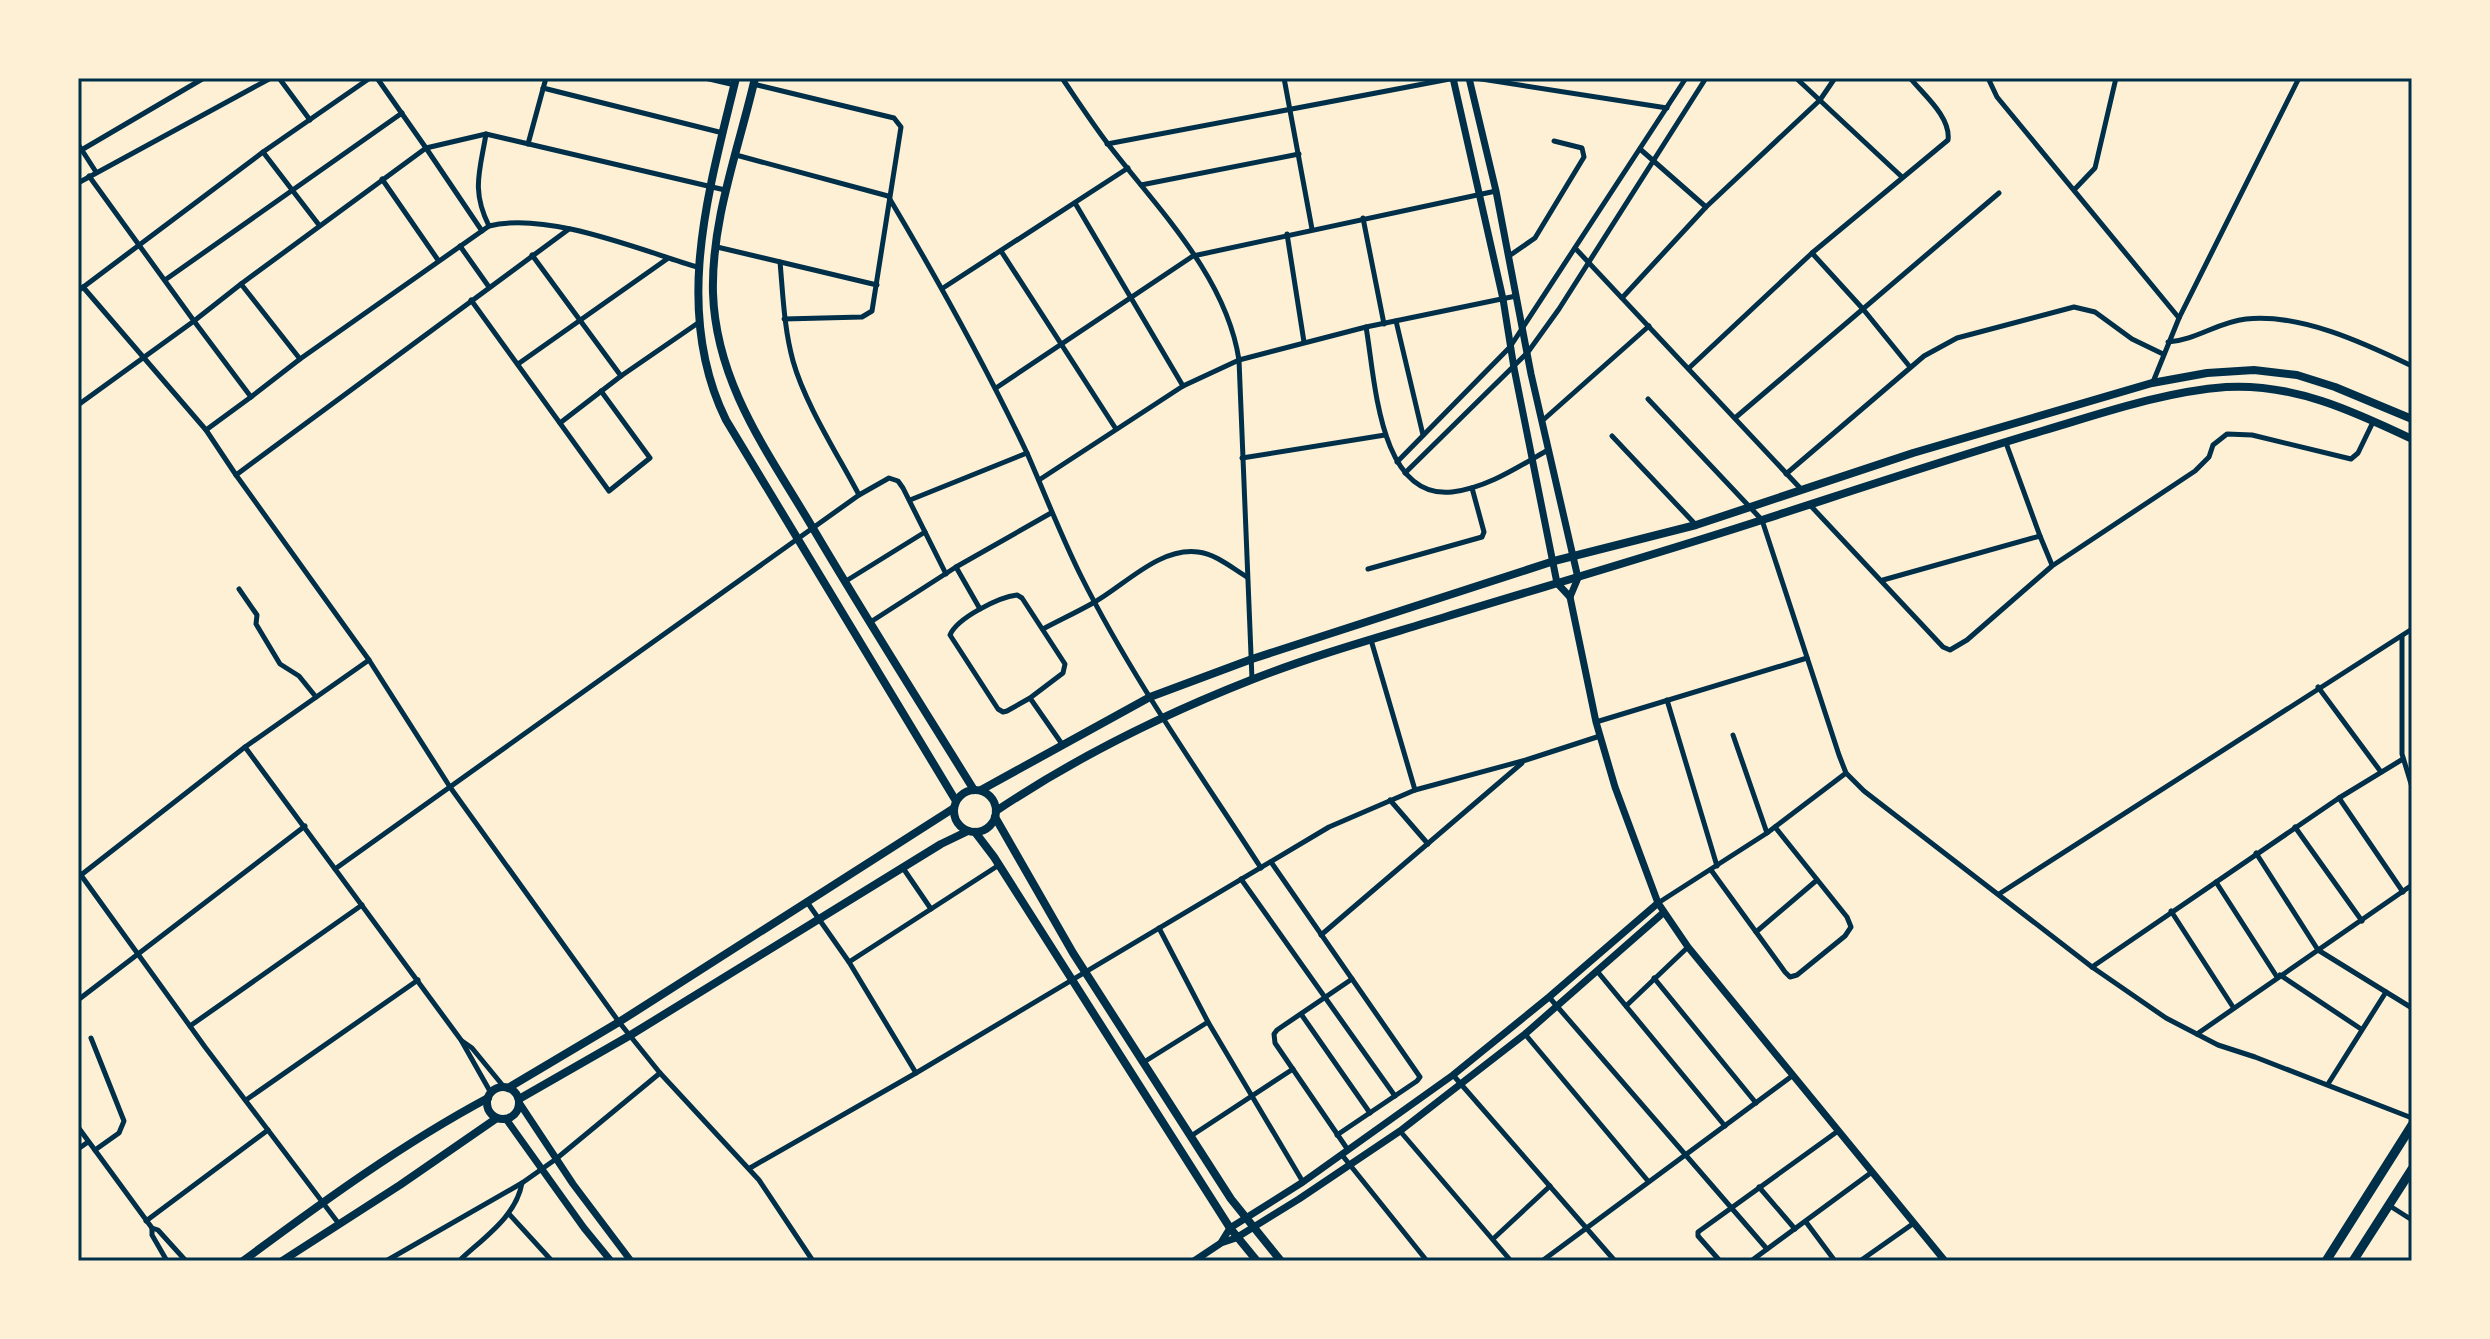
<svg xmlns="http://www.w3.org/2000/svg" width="2490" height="1339" font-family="Rubik,sans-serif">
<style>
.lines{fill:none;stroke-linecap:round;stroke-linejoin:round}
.minor{stroke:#003049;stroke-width:5}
.tertiary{stroke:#003049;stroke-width:7}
.secondary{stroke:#003049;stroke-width:8}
.primary{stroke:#003049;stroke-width:9}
.neatline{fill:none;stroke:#003049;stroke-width:3}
</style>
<rect width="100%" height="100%" fill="#fdf0d5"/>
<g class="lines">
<g class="minor">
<polyline points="279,78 310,120"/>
<polyline points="377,78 426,148 241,284 300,359 489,226"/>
<polyline points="705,78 735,85"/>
<path d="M1062,78C1077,100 1092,123 1108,144C1158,209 1226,276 1239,360L1252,679"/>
<polyline points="1284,78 1312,229"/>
<polyline points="1475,78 1667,108"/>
<polyline points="1796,78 1902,177"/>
<polyline points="1988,78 1997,97 2179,318"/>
<polyline points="753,84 894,118 901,127 872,311 862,317 784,319"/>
<polyline points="543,88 723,133"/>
<path d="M486,134C480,171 471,190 489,226C547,211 640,250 697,267"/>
<polyline points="78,144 96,172"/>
<polyline points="528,144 546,78"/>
<polyline points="1107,144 1455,78"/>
<polyline points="1640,149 1706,207"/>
<polyline points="78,152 204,78"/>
<polyline points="263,152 319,225"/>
<path d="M736,155L888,196C938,280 985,365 1027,453L910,500"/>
<polyline points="382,179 438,260"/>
<polyline points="78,183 271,78"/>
<polyline points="1141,185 1299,154"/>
<polyline points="2074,190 2095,168 2116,78"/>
<polyline points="1075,203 1183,386"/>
<polyline points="1363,218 1384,324"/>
<polyline points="569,229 236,475 369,660 450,787 619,1022 660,1073 759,1180 813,1261"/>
<polyline points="482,231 426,148 486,134 725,190"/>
<polyline points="1287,234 1304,342"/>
<polyline points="460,246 489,287"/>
<polyline points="717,247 877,285"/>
<polyline points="1575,248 1801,489"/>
<polyline points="1001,251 1116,429"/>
<polyline points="1812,253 1863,309 1910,367"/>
<polyline points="532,255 621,376"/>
<polyline points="1509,256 1535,238 1584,157 1582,148 1554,141"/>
<path d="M780,262C783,295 784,328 793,361C805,404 838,455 859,495"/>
<polyline points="165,280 402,113"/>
<polyline points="241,284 194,321 251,397 300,359"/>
<polyline points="83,287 206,430 236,475"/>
<polyline points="943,288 1128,168"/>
<polyline points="78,291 263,152 370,78"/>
<polyline points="1622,298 1706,207 1820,100 1835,78"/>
<polyline points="471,300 609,491 650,458 601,391"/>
<polyline points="1396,321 1423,435"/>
<path d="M1366,327C1375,376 1378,500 1452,492C1487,488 1518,467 1548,450"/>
<path d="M2168,342C2196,340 2218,322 2246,319C2300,313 2364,343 2412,366"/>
<polyline points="518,364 667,259"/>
<path d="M1689,368L1812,253L1948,140C1951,117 1924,95 1910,78"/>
<polyline points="2153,382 2179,318 2299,78"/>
<polyline points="996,388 1193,256 1496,191"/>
<polyline points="1648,399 1762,520 1839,755 1846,773 1864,791 2092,967 2166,1018 2218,1045 2255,1057 2412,1118"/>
<polyline points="78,405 194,321 89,176"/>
<polyline points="1735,418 1999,193"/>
<polyline points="1542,421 1649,326"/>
<polyline points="560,423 621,376 698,323"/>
<polyline points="206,430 251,397"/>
<polyline points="1612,436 1696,525"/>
<polyline points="2006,443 2040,536"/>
<path d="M1027,453C1045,494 1061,536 1081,576C1132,678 1199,772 1261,868"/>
<polyline points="1242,458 1385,435"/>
<polyline points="1397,462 1510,347 1686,78"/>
<polyline points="1405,473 1528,352 1559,309 1706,78"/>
<polyline points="1786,474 1924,356 1957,338 2074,307 2095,312 2132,339 2163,354"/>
<polyline points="1039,480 1183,386 1239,360 1366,327 1516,296"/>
<polyline points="1809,504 1943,647 1950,650 1967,640 2052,566 2195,471 2209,457 2213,445 2227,434 2252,435 2351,459 2358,453 2373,422"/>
<polyline points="956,567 980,609"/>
<polyline points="1368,569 1482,537 1484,532 1472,488"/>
<polyline points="1883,580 2040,536 2052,565"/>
<polyline points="846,581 925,532"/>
<polyline points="239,589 257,615 256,624 280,664 299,676 316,697"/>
<polyline points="869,623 956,567 1051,513"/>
<path d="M1043,629C1060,620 1077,612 1093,603C1124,586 1159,547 1198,552C1216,554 1232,568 1247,577"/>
<polyline points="2402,636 2402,754 2412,787"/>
<polyline points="1371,640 1415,790"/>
<polyline points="2318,687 2381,772"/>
<path d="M1030,698L1007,711L1003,712L998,709L950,635C957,618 999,597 1017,595L1022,598L1065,664L1063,673L1030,698L1062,744"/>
<polyline points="1667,700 1717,866"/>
<polyline points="1596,722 1807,658"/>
<polyline points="1733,735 1767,833"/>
<polyline points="245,747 335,869"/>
<polyline points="2339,798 2403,892"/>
<polyline points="1390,800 1428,844"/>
<polyline points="2295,827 2362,921"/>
<polyline points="2256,853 2318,950 2386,992"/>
<polyline points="1271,862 1420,1077 1417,1081 1337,1135"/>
<polyline points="1711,870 1785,972 1790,977 1797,975 1845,936 1851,927 1847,917 1775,827"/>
<polyline points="78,871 205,1047 339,1224"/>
<polyline points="81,875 245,747 369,660"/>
<polyline points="1241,879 1395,1096"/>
<polyline points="2216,882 2277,977"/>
<polyline points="1999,894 2412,629"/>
<polyline points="807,902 849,962 916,1073"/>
<polyline points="1658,903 1767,833 1846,773"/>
<polyline points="931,909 999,865"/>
<polyline points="2171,911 2233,1007"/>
<polyline points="1159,928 1208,1022 1303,1182"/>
<polyline points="1756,932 1817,880"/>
<polyline points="1321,935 1522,763"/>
<polyline points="849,962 931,909 903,868"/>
<polyline points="2092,967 2339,798 2403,759"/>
<polyline points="1597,971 1725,1126"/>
<polyline points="2280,975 2361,1029"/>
<polyline points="1654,978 1756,1103"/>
<polyline points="1549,997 1767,1249"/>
<polyline points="78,1000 305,826"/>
<polyline points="1626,1006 1688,947"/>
<polyline points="1301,1014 1370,1113"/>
<polyline points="190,1026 362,905"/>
<polyline points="1525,1034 1648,1181"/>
<polyline points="2197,1034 2412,885"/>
<polyline points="91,1038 124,1121 119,1133 95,1150"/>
<polyline points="462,1041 472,1048 504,1087"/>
<polyline points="1144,1062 1208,1022"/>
<polyline points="1453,1075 1615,1261"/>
<polyline points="2328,1084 2386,992 2412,1008"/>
<polyline points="491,1093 461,1040 335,869 859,495 889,478 898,481 903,488 946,574"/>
<polyline points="246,1100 418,980"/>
<polyline points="78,1127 152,1228 152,1235 167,1261"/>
<polyline points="1400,1131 1511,1261"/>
<polyline points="1191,1136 1293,1069"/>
<polyline points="78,1149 88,1142"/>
<polyline points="1348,1150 1275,1043 1274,1034 1277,1030 1352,979"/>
<polyline points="1342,1155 1427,1261"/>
<polyline points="750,1168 916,1073 1329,827 1415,790 1526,760 1600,736"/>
<polyline points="1759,1187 1795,1229"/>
<polyline points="2390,1206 2412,1220"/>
<polyline points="509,1214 552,1261"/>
<polyline points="146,1221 268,1130"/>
<polyline points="1806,1222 1835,1261"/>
<polyline points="152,1228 158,1230 186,1261"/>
<polyline points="1493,1239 1550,1186"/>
<polyline points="386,1261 522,1183 556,1159 660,1073"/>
<path d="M459,1261C483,1238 516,1217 522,1183"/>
<polyline points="1542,1261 1792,1076"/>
<polyline points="1720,1261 1698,1236 1698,1232 1838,1131"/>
<polyline points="1751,1261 1872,1172"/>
<polyline points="1860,1261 1914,1223"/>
</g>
<g class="tertiary">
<polyline points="1453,78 1503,299 1514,368 1557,583 1570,597 1596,722 1615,787 1658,903 1688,947 1945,1261"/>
<polyline points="1469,78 1496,191 1531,374 1578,578 1570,597"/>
<polyline points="520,1104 573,1184 631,1261"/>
<polyline points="506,1119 584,1228 611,1261"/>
<polyline points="1222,1241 1230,1228 1303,1182 1453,1075 1549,997 1658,903"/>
<polyline points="1194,1261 1221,1243 1236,1238 1299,1199 1400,1131 1525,1034 1663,913"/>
</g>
<g class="secondary">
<path d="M736,78C709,190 672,310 726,420L956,801"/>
<path d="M755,78C739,148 711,220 713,293C716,385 770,455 814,530C866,618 920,703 974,790"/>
<circle cx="975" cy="811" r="21"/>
<polyline points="981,790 1150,697 1252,659 1554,561 1696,525 1913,453 2152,383 2207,373 2254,370 2297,375 2335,387 2412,419"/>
<path d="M996,811C1075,758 1162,715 1251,680C1314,655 1380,637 1445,617C1550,585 1657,554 1762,520C1855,490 1948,459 2042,431C2103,413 2162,392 2226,387C2293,383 2353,411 2412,439"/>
<polyline points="995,817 1073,953 1231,1199 1281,1261"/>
<polyline points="975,832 994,857 1230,1228 1257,1261"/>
<circle cx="503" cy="1103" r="16"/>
<polyline points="508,1088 619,1022 954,808"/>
<polyline points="519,1099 629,1036 941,844 968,831"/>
<path d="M243,1261C321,1203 402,1144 488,1098"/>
<polyline points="282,1261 400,1185 497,1118"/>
</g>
<g class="primary">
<polyline points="2326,1261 2412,1125"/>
<polyline points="2353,1261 2412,1169"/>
</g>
</g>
<rect width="2490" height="1339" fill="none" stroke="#fdf0d5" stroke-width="160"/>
<rect x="80" y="80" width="2330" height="1179" class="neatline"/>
</svg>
